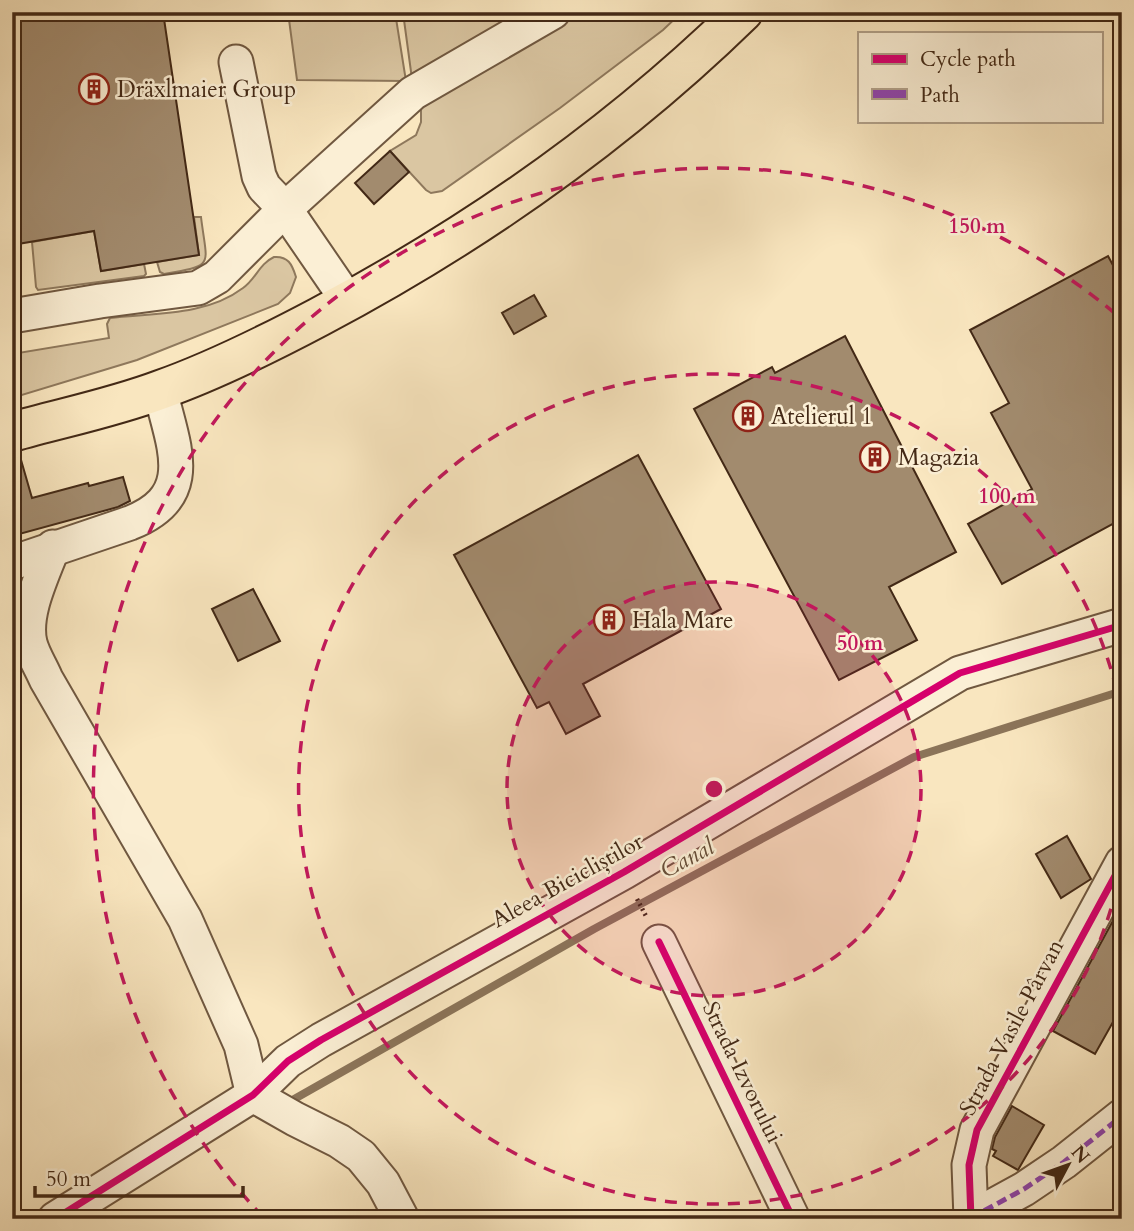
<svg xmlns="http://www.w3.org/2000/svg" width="1134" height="1231" font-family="Cardo,serif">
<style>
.green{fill:#dac6a2;stroke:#8e785c;stroke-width:2}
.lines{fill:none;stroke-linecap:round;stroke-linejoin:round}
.stream{stroke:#8b7459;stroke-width:8}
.building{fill:#a28b6e;stroke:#432916;stroke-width:2}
.minor-casing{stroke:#705840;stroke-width:37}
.major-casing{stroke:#432916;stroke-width:42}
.path{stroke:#432916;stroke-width:4.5;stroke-dasharray:2 3.5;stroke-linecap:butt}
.minor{stroke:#fbefd5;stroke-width:33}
.major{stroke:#f9e6bf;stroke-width:38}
.quiet{stroke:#8e44ad;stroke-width:5;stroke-dasharray:10 5;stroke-linecap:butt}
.cycleway-casing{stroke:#fbefd5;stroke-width:11}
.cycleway{stroke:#d6006c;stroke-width:7}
.ring{fill:none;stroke:#c2185b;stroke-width:3.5;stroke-dasharray:12 9}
.labels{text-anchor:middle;stroke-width:5;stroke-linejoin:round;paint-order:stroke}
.poi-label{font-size:23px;fill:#432916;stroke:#fbefd5;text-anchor:start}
.street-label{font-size:23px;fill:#432916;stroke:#fbefd5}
.water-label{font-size:24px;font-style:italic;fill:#674e38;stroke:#fbefd5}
.centre{fill:#c2185b;stroke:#fbefd5;stroke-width:3.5}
.ring-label{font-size:21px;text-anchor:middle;font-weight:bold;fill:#c2185b;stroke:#fbefd5;stroke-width:5;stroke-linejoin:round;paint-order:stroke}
</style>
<rect width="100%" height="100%" fill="#f9e6bf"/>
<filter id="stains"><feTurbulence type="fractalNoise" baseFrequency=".00286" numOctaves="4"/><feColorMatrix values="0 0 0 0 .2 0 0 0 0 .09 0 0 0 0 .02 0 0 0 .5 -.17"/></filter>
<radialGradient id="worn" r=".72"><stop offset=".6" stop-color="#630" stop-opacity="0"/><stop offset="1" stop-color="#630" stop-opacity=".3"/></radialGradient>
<g class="green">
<polygon points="288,12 352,12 353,15 395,12 406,81 297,80"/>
<polygon points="445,12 524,12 412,79 404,20"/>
<polygon points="581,12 682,12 663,30 560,108 442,191 431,193 426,190 390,151 416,135 421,122 421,108"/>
<path d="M194,217H201C207,267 216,265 164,274L160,272L157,262L199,255Z"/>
<polygon points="94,231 101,271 144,264 146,274 144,276 38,290 36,287 32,242"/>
<path d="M274,257C288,256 292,264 296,277L290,293L278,304L137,360L12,398V354L109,338L107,324L110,318C155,313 206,316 243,288C256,279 259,264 274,257Z"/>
</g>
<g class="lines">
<polyline class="stream" points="289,1102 594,929 914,757 1122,691"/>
</g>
<g class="building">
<polygon points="12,12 163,12 199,255 101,271 94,231 12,245"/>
<polygon points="390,151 409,172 374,204 355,183"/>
<polygon points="1108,256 1122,282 1122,519 1002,584 968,524 1032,489 991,413 1009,403 970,330"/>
<polygon points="534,295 546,316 514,334 502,313"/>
<polygon points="845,336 956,552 889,587 917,640 839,680 694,409 772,367 775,373"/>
<polygon points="12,453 19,453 32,498 88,483 89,486 123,477 130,501 118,507 12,536"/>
<polygon points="638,455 721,609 583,684 600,716 566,734 549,702 537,708 454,555"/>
<polygon points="253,589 280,641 238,661 212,609"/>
<polygon points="1067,836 1091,879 1061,898 1036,854"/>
<polygon points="1122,904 1122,1006 1095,1054 1053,1031"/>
<polygon points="1012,1106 1044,1125 1018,1170 993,1156 996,1151 992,1149 995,1137"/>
</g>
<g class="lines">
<g class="minor-casing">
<g id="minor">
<polyline points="236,62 259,176 264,187 285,209 348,301"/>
<polyline points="12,316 100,301 198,288 217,277 285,209 413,93 553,12"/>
<path d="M53,547C43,575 23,613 30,643C33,655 41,667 46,679L185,919L241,1045L253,1095L295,1119L339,1141L361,1156L383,1183L402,1219"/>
<path d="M12,563L130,523C199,496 173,446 160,390"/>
<polyline points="659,942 793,1219"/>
<polyline points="971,1218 1024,1189 1064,1162 1122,1116"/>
<polyline points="55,1219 253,1095 288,1061 321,1040 624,872 960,673 1122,625"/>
<polyline points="971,1219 969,1165 977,1130 1122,863"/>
</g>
</g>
<g class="major-casing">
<path id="major" d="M12,432C61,418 112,408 160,390C214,371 268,344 319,317C474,235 617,135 743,12"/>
</g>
<polyline class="path" points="637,899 646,916"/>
<use href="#minor" class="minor"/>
<use href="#major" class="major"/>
<polyline class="quiet" points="971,1218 1024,1189 1064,1162 1122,1116"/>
<g class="cycleway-casing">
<g id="cycleway">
<polyline points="659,942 793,1219"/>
<polyline points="55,1219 253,1095 288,1061 321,1040 624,872 960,673 1122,625"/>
<polyline points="971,1219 969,1165 977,1130 1122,863"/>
</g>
</g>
<use href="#cycleway" class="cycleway"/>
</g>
<circle cx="714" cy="789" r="207" fill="#c2185b" fill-opacity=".12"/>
<g class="ring">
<circle cx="714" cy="789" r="207"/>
<path d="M1121 868A415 415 0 1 1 1121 710"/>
<path d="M263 1217A622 622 0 0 1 1118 316"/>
</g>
<defs>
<g id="building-ring" transform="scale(1.575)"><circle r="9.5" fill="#fbefd5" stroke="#8f2418" stroke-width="1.5"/><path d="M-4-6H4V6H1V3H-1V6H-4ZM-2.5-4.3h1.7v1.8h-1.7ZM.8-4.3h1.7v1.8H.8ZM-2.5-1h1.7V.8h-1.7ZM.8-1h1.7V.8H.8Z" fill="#8f2418"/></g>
</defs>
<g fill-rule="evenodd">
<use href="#building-ring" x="94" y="89"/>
<use href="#building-ring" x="748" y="416"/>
<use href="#building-ring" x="875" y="457"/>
<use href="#building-ring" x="609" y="620"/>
</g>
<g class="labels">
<g class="poi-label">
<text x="117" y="97">Dräxlmaier Group</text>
<text x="771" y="424">Atelierul 1</text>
<text x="898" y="465">Magazia</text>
<text x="632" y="628">Hala Mare</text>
</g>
<g class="street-label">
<text transform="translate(567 880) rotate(-29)" y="8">Aleea Bicicliștilor</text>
<text transform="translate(1011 1027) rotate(-62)" y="8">Strada Vasile Pârvan</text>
<text transform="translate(743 1072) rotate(64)" y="8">Strada Izvorului</text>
</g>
<g class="water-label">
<text transform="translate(687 858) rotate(-28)" y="8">Canal</text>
</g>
</g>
<circle cx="714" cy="789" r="10" class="centre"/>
<g class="ring-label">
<text x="977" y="233">150 m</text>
<text x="1007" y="503">100 m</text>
<text x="860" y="650">50 m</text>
</g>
<rect width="1134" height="1231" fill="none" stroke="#f9e6bf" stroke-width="42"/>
<rect x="14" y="14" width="1106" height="1203" fill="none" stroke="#432916" stroke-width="3.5"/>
<rect x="21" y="21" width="1092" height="1189" fill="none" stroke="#432916" stroke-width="2"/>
<rect x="858" y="32" width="245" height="91" fill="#fbefd5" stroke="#b1a089" stroke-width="2"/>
<rect x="872" y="54" width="35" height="10" fill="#d6006c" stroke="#b1a089" stroke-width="2"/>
<text x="920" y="66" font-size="21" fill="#432916">Cycle path</text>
<rect x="872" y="89" width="35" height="10" fill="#8e44ad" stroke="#b1a089" stroke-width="2"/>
<text x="920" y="102" font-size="21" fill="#432916">Path</text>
<g transform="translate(1068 1165) rotate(49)" stroke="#fbefd5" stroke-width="5" paint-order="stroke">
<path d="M0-5L12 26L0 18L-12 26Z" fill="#432916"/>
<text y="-10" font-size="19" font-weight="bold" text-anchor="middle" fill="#432916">N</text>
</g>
<path d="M35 1186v10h208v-10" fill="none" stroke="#432916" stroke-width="3.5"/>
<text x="46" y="1186" font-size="21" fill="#432916" stroke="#fbefd5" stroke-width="5" paint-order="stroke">50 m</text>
<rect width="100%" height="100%" filter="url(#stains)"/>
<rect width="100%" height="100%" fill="url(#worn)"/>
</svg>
